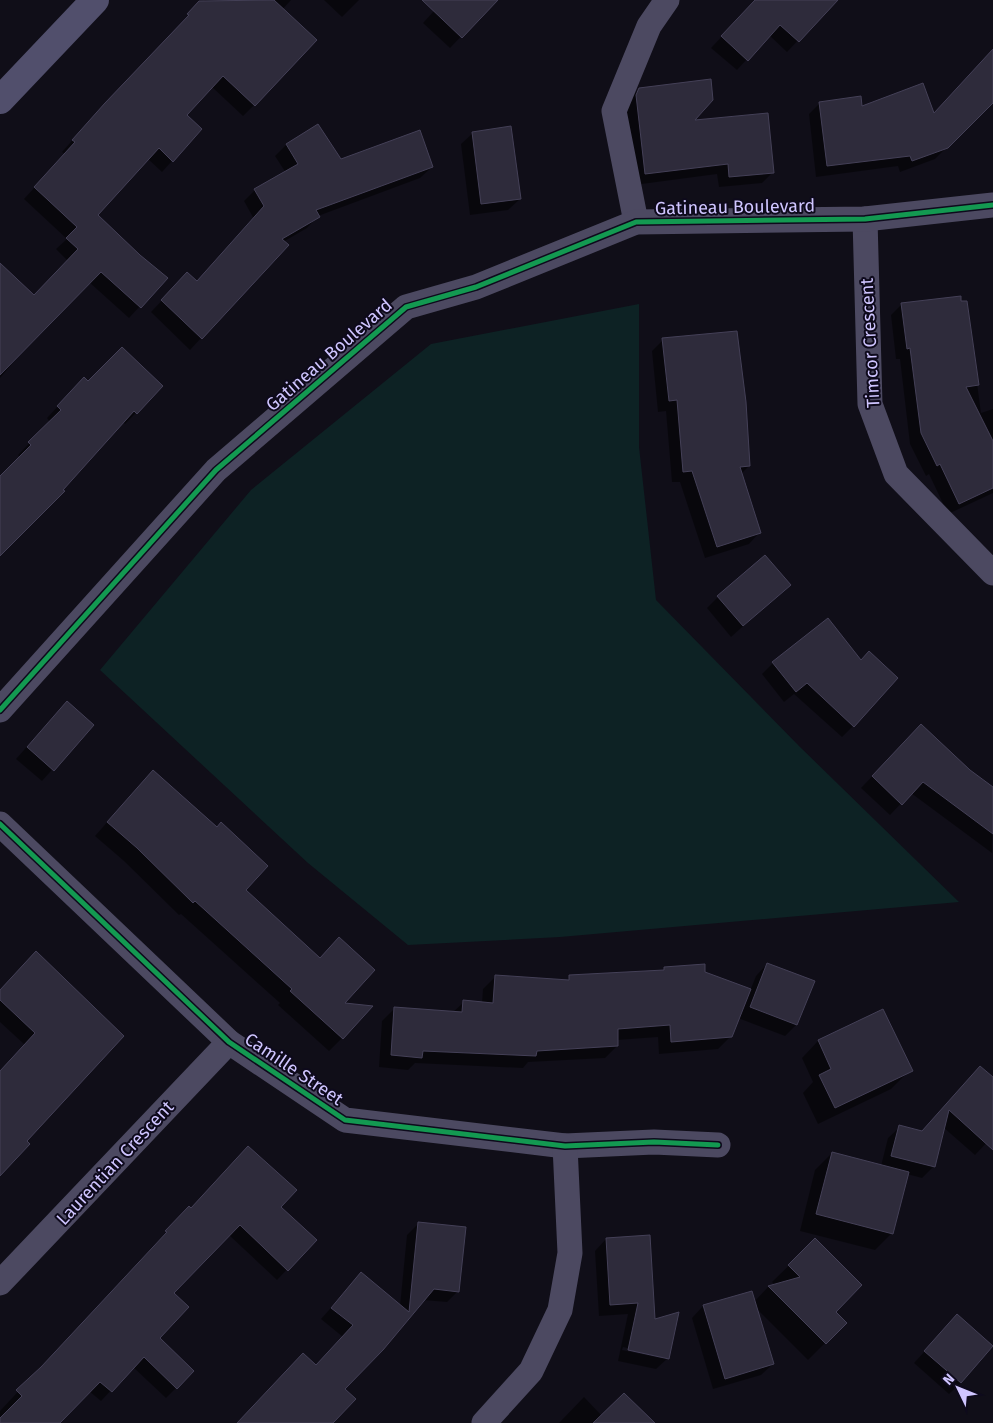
<svg xmlns="http://www.w3.org/2000/svg" width="993" height="1423" font-family="'Fira Sans',sans-serif">
<style>
.green{fill:#0d2224}
.shadow{fill:#0007;fill-rule:evenodd}
.building{fill:#2e2b3b;stroke:#444057}
.lines{fill:none;stroke-linecap:round;stroke-linejoin:round}
.street{stroke:#4c4961;stroke-width:25}
.secondary{stroke:#514f6c;stroke-width:28}
.cycleway-casing{stroke:#0e0a1c;stroke-width:8}
.cycleway{stroke:#139951;stroke-width:5}
.labels{text-anchor:middle;stroke-width:4;stroke-linejoin:round;paint-order:stroke}
.street-label{font-size:18px;fill:#cfc5ff;stroke:#0e0a1c}
</style>
<rect width="100%" height="100%" fill="#100e18"/>
<polygon class="green" points="639,304 639,447 656,600 799,746 959,902 560,937 408,945 308,863 100,670 251,490 431,344"/>
<g class="shadow">
<polygon points="205,0 291,0 282,10 254,105 243,116 212,87 185,115 172,161 162,172 148,159 97,215 139,256 166,278 129,318 89,282 27,346 0,378 0,265 34,297 68,261 56,249 67,239 24,199 65,154 62,152 94,116"/>
<polygon points="324,0 359,0 342,17"/>
<polygon points="444,0 496,0 450,48 423,23"/>
<polygon points="756,0 814,0 826,11 787,52 769,35 737,70 711,48"/>
<polygon points="993,50 993,101 935,159 900,172 898,166 816,177 809,114 820,103 933,114"/>
<polygon points="640,89 692,122 773,172 762,183 719,187 717,174 634,185 626,107 628,100"/>
<polygon points="318,125 340,161 432,167 420,178 318,216 307,228 283,242 287,245 190,350 151,312 187,274 196,283 254,219 244,201 255,190 286,173 275,156 286,145"/>
<polygon points="473,133 520,199 508,210 470,215 461,144"/>
<polygon points="966,302 981,413 993,409 993,493 948,514 929,474 926,476 910,444 900,359 896,359 891,315 902,304"/>
<polygon points="663,340 749,466 741,474 760,532 749,544 705,558 680,482 672,482 666,411 658,412 652,351"/>
<polygon points="88,382 162,386 125,424 123,422 38,518 0,554 0,477 20,457 18,455 50,422 47,418 73,390"/>
<polygon points="789,585 731,637 707,608 718,597"/>
<polygon points="860,661 853,726 842,737 794,694 784,702 762,674 773,663"/>
<polygon points="56,714 92,725 42,781 16,759"/>
<polygon points="910,737 969,771 993,789 992,853 911,793 890,815 861,788"/>
<polygon points="140,785 244,890 320,959 342,1004 342,1038 329,1051 278,1005 280,1003 181,914 179,915 124,861 95,836"/>
<polygon points="767,964 796,1025 785,1036 738,1018 731,1036 718,1049 659,1054 658,1037 617,1040 617,1046 605,1058 528,1062 523,1068 415,1063 408,1070 379,1067 382,1021 395,1008 452,1013 464,1002 482,1003 483,989 495,977 566,981 570,977 662,971 665,969 704,973 750,991 756,976"/>
<polygon points="0,991 122,1036 25,1141 0,1174 0,1072 25,1045 0,1022"/>
<polygon points="883,1010 908,1072 891,1089 818,1124 803,1093 813,1082 802,1058 818,1041"/>
<polygon points="980,1067 993,1079 993,1136 975,1155 943,1127 934,1166 922,1178 907,1174 892,1233 875,1250 800,1231 815,1170 832,1153 881,1166 888,1138 900,1127 922,1132"/>
<polygon points="280,1207 315,1240 277,1280 229,1235 172,1293 159,1338 193,1371 166,1398 133,1367 101,1401 89,1391 59,1423 0,1423 0,1411 189,1208"/>
<polygon points="419,1223 458,1291 447,1302 423,1300 344,1389 331,1423 237,1423 292,1365 315,1366 343,1337 321,1319 361,1274 400,1306 407,1235"/>
<path d="M606,1239L654,1321L668,1358L656,1369L618,1361L628,1314L599,1316L595,1251ZM623,1347L661,1356V1358L622,1350Z"/>
<polygon points="815,1240 834,1312 845,1323 808,1360 755,1307 773,1364 761,1375 713,1389 692,1318 703,1306 751,1292 754,1302 768,1287 775,1285 772,1282"/>
<polygon points="957,1316 961,1383 949,1394 914,1363"/>
<polygon points="584,1397 602,1416 653,1423 559,1423"/>
</g>
<g class="building">
<polygon points="274,0 317,40 255,106 223,76 187,115 202,129 173,162 159,148 98,215 140,255 168,278 141,308 101,272 0,375 0,263 34,295 78,249 66,238 77,227 34,187 75,142 72,140 105,103 189,15 187,14 199,1"/>
<polygon points="422,0 498,0 462,38"/>
<polygon points="755,0 838,0 799,42 780,25 748,61 721,36"/>
<polygon points="993,49 993,103 948,148 912,161 910,156 827,166 819,102 861,96 862,106 923,83 934,113"/>
<polygon points="711,79 713,100 695,120 768,113 774,173 729,177 728,164 645,174 636,95 639,88"/>
<polygon points="318,124 341,159 420,130 433,167 316,210 320,217 282,239 289,245 202,339 161,300 187,272 197,281 264,206 254,189 298,164 286,144"/>
<polygon points="511,126 521,199 481,204 472,132"/>
<polygon points="961,296 961,301 967,301 979,385 966,387 993,441 993,488 959,504 940,464 937,466 921,433 910,348 907,349 901,303"/>
<polygon points="737,331 746,402 750,466 740,467 761,533 717,547 692,471 683,472 677,400 669,401 662,338"/>
<polygon points="122,347 163,386 137,414 134,411 63,490 65,491 0,556 0,476 31,445 28,442 61,410 57,406 84,377 88,381"/>
<polygon points="765,555 791,585 743,626 717,596"/>
<polygon points="828,618 861,660 869,651 898,678 854,727 807,683 796,692 772,662"/>
<polygon points="67,701 94,725 54,771 27,747"/>
<polygon points="921,724 970,770 993,787 993,834 923,782 902,805 872,776"/>
<polygon points="153,770 217,827 221,822 268,866 246,890 320,958 339,937 375,970 345,1003 373,1006 343,1039 290,991 292,989 195,901 193,903 137,848 107,822"/>
<polygon points="36,951 124,1036 27,1141 30,1144 0,1176 0,1071 35,1033 0,1000 0,990"/>
<polygon points="767,963 815,981 797,1025 750,1007"/>
<polygon points="705,964 705,972 751,989 732,1037 671,1042 670,1025 618,1029 618,1046 537,1051 536,1056 423,1051 422,1058 391,1055 394,1007 462,1012 463,1000 493,1003 495,975 569,980 569,975 664,970 664,967"/>
<polygon points="883,1009 913,1071 835,1108 819,1075 831,1069 818,1040"/>
<polygon points="980,1066 993,1077 993,1150 949,1110 935,1167 891,1156 899,1125 922,1131"/>
<polygon points="248,1146 297,1190 281,1207 317,1240 288,1271 240,1225 174,1293 189,1307 160,1338 194,1371 177,1389 144,1357 112,1392 100,1382 60,1423 0,1423 0,1418 22,1396 16,1390 41,1367 167,1232 165,1231 189,1206 191,1208"/>
<polygon points="832,1152 909,1172 893,1234 816,1214"/>
<polygon points="418,1222 466,1227 459,1292 434,1289 383,1350 345,1389 356,1399 333,1423 237,1423 303,1353 316,1365 353,1325 331,1308 361,1272 409,1312"/>
<polygon points="650,1235 655,1319 679,1312 669,1359 628,1350 638,1303 610,1305 606,1238"/>
<polygon points="815,1238 862,1285 836,1312 847,1323 826,1344 768,1286 800,1277 788,1265"/>
<polygon points="752,1291 774,1364 725,1379 703,1305"/>
<polygon points="957,1314 993,1346 961,1383 924,1351"/>
<polygon points="624,1393 655,1423 593,1423"/>
</g>
<g class="lines">
<g class="street">
<polyline points="865,219 870,404 896,474 993,573"/>
<polyline points="636,222 614,111 649,26 667,0"/>
<polyline points="0,710 216,470 406,307 476,287 636,222 865,219 993,205"/>
<polyline points="0,824 229,1042 345,1120 565,1146 654,1142 718,1145"/>
<polyline points="0,1283 229,1042"/>
<polyline points="484,1423 531,1371 560,1310 570,1253 565,1146"/>
</g>
<polyline class="secondary" points="0,100 95,0"/>
<g class="cycleway-casing">
<g id="cycleway">
<polyline points="0,710 216,470 406,307 476,287 636,222 865,219 993,205"/>
<polyline points="0,824 229,1042 345,1120 565,1146 654,1142 718,1145"/>
</g>
</g>
<use href="#cycleway" class="cycleway"/>
</g>
<g class="labels">
<g class="street-label">
<text transform="translate(735 207) rotate(-1)" y="6">Gatineau Boulevard</text>
<text transform="translate(870 343) rotate(-93)" y="6">Timcor Crescent</text>
<text transform="translate(329 355) rotate(-41)" y="6">Gatineau Boulevard</text>
<text transform="translate(294 1069) rotate(34)" y="6">Camille Street</text>
<text transform="translate(115 1163) rotate(-47)" y="6">Laurentian Crescent</text>
</g>
</g>
<g transform="translate(958 1388) rotate(313)" stroke="#0e0a1c" stroke-width="4" paint-order="stroke">
<path d="M0-4L9 19L0 12L-9 19Z" fill="#cfc5ff"/>
<text y="-8" font-size="14" font-weight="bold" text-anchor="middle" fill="#cfc5ff">N</text>
</g>
</svg>
